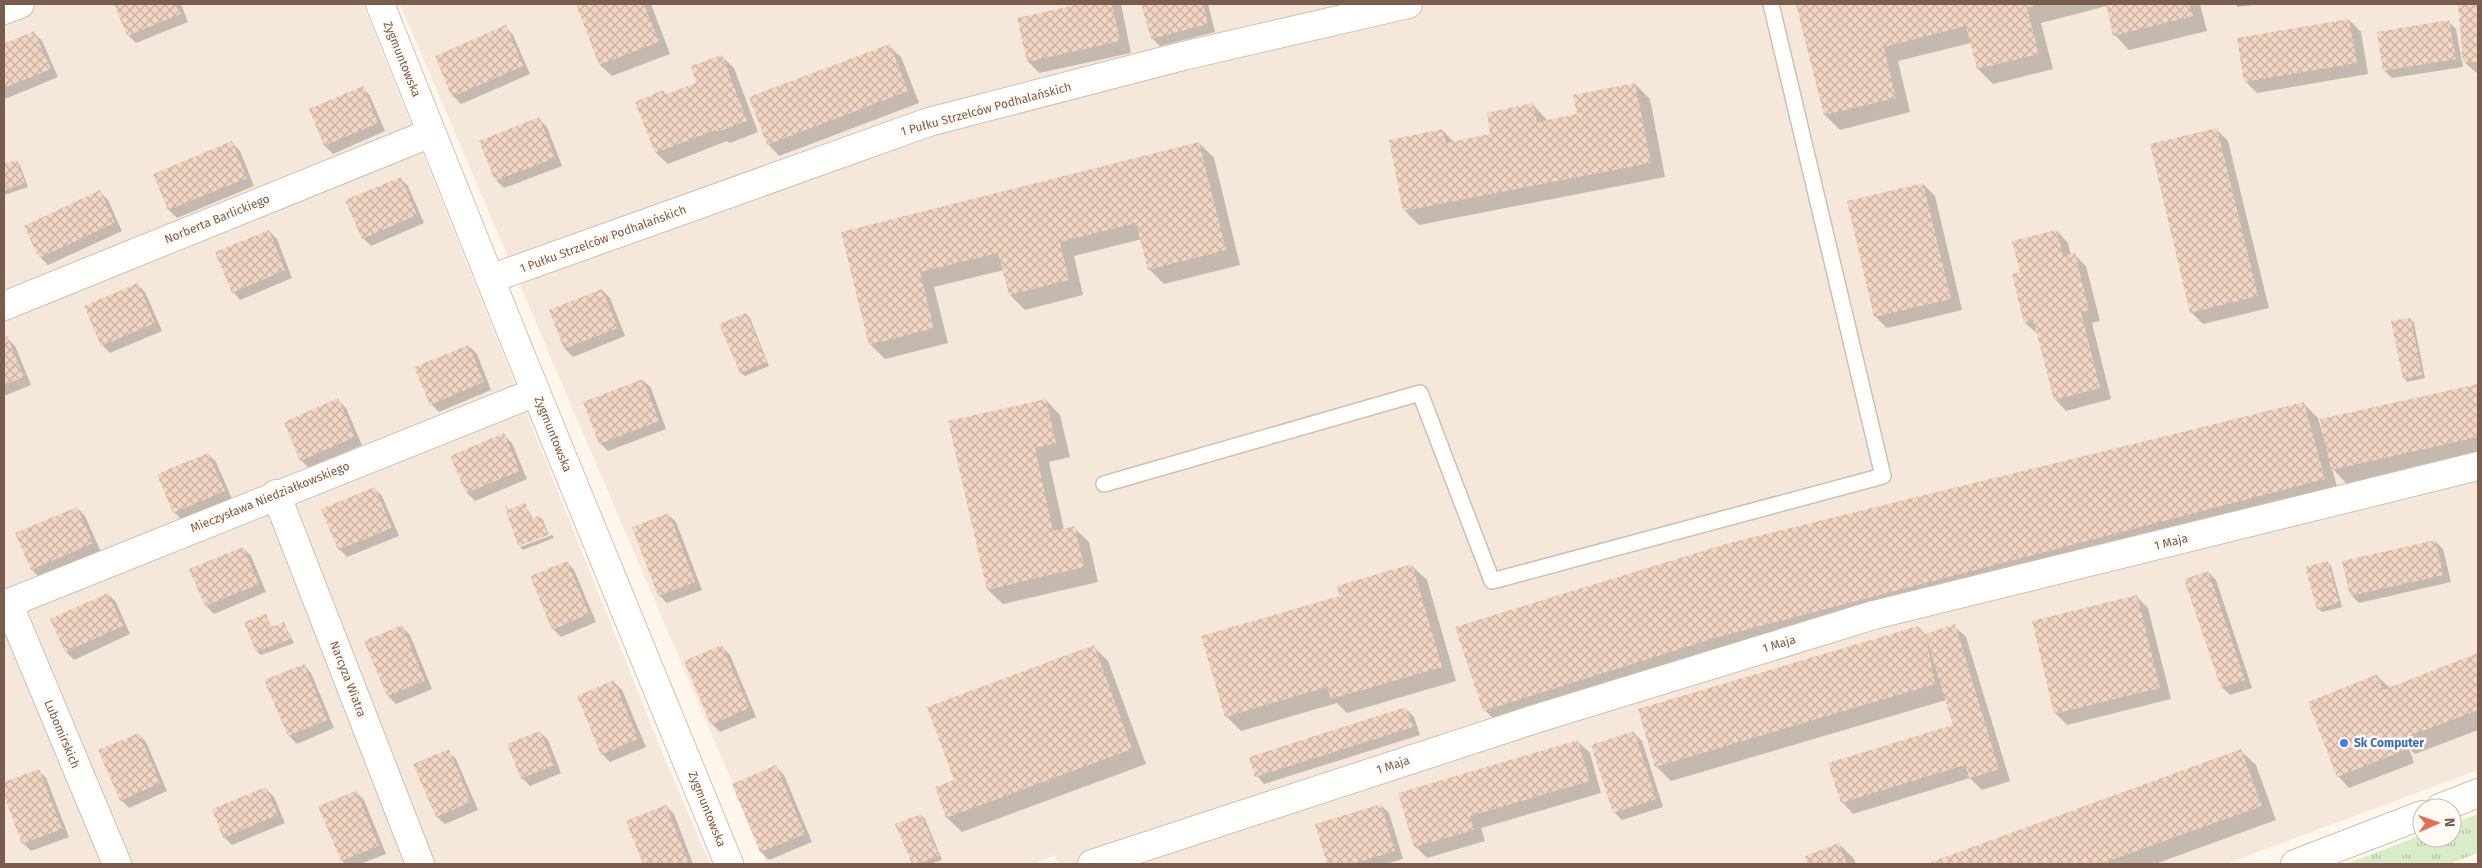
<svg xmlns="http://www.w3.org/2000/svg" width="2482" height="868" font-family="'Fira Sans',sans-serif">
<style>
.residential{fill:#f5e8da}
.grass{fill:url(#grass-tufts)}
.shadow{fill:#0003}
.building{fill:url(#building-cross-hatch)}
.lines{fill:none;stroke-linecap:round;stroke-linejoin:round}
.service-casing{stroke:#d1beb0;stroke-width:18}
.minor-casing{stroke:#d1beb0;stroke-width:30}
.tertiary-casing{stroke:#d1beb0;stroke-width:30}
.secondary-casing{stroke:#d6c0b0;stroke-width:30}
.service{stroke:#fff;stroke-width:15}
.minor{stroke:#fff;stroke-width:28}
.tertiary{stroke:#fff;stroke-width:28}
.secondary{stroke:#fff;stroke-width:28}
.shop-dot{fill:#3f7fe0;stroke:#fffaf3;stroke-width:2}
.labels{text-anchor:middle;stroke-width:5;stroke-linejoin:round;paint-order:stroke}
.street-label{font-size:12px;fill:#7a5c4d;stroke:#fffaf3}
.shop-label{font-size:12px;font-weight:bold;fill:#366cbe;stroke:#fffaf3;text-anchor:start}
</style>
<defs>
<pattern id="grass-tufts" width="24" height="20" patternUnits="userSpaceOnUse" patternTransform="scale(1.25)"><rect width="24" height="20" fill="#d8ecc9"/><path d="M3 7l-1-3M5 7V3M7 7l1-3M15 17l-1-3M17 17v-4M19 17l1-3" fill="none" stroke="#b4c2a5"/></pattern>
<pattern id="building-cross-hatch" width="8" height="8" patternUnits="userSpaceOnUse" patternTransform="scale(1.25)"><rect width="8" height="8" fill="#f3d5c3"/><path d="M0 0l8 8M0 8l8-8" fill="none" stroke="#cab0a1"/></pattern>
</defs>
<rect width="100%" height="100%" fill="#fdf6ec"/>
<g class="residential">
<polygon points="4,4 363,4 664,757 710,864 4,864"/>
<polygon points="400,4 2478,4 2478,770 2226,864 1058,864 1055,855 1033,864 767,864"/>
</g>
<polygon class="grass" points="2478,814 2478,853 2449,864 2346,864 2422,835 2422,838 2452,838 2452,824"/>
<g class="shadow">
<polygon points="115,4 181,4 188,22 136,43 128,35"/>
<polygon points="577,4 651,4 670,54 612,76 600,65"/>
<polygon points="1072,4 1121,4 1131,53 1039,73 1028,61 1073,7"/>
<polygon points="1143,4 1208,4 1215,32 1160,46 1152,38"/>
<polygon points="1806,4 2200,4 2207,31 2129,50 2115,35 2107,6 2041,23 2053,69 1993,84 1978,69 1971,43 1898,61 1910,112 1840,130 1825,115 1798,6"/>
<polygon points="2235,4 2260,4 2238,7"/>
<polygon points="2459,4 2478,4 2478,74 2464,62"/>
<polygon points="2349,20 2361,32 2368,74 2257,93 2245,81"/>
<polygon points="2448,21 2456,29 2463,67 2392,78 2384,70"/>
<polygon points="506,27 513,35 530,74 461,104 453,96"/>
<polygon points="34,33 42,41 58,77 5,99 4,45"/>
<polygon points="889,46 901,57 919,103 779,156 768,144"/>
<polygon points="722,57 734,68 758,132 730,143 727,141 668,164 656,153 637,102 667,96 697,83"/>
<polygon points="1635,84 1650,99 1665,177 1419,225 1404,210 1443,131 1454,142 1492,135 1533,105 1548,121 1578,115"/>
<polygon points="363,88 370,96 385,131 333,154 325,146 310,110"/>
<polygon points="539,119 547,127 562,166 504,188 496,180"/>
<polygon points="2216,129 2228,141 2269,308 2203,324 2191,312"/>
<polygon points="232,143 240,151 254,186 177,218 169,210 155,175"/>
<polygon points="1199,143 1214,158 1240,265 1164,284 1149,269 1142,239 1074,256 1083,295 1025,310 1010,295 1004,270 934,287 948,343 885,359 870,344 842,233"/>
<polygon points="17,161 20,165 28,187 4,195 4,166"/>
<polygon points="400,178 408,186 424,223 371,246 363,238"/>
<polygon points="1923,184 1935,196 1962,310 1887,328 1875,316"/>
<polygon points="100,192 108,200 122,231 48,265 40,257"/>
<polygon points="269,231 277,239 292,278 240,300 233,292"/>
<polygon points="2057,231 2068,243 2071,255 2075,255 2086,266 2100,321 2092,323 2111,399 2066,411 2055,399 2038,334 2025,323"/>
<polygon points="137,284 145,292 162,331 110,353 102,345"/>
<polygon points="602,290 610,298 625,336 573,357 565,349 550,310"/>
<polygon points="746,314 750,318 769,366 745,376 741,373 721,324"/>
<polygon points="2410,319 2414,323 2425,378 2407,382 2404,378"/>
<polygon points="7,338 15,346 31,385 4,396 4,339"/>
<polygon points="469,346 477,354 491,390 439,412 431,404"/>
<polygon points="643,380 651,388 666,429 608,451 600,443"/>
<polygon points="2478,385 2478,454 2347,484 2332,468 2339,494 1499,725 1485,710 2303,403 2318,418 2324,438 2326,437 2322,420"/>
<polygon points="338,400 346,408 362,445 309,468 301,460"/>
<polygon points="1046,400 1060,415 1070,457 1049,462 1064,530 1074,528 1089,542 1098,582 1003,604 988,590"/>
<polygon points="504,435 512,443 527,479 475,501 467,493"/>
<polygon points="208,454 216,462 232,499 182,520 174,512"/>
<polygon points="374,488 382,496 399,536 347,557 339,549"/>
<polygon points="505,505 510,511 525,505 533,519 540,516 543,520 548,533 519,546"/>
<polygon points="77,508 85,516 101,552 40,578 32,570"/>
<polygon points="668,514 676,522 702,590 667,603 659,595"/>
<polygon points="552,535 554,538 523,550 520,547"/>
<polygon points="2435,541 2443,549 2451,582 2359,603 2351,595"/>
<polygon points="243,548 251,556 266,592 214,614 206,606"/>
<polygon points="567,562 574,570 596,622 561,637 553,629"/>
<polygon points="2327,562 2331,566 2342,607 2322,612 2318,608"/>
<polygon points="1412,566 1427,580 1456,681 1347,713 1337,703 1241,731 1226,716 1341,597"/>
<polygon points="2208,572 2216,580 2252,688 2230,695 2222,687"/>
<polygon points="108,594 116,602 130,634 74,660 66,652 52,620"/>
<polygon points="2136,596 2148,608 2171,699 2067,725 2055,713"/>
<polygon points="265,615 272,628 284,623 294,643 261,655 257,652 246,622"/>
<polygon points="1954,626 1966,637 2010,781 1982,790 1970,778 1853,814 1842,802 1954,726 1946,700 1671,781 1656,766 1925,635"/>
<polygon points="402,627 410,635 432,689 396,704 388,696 366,642"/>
<polygon points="1093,646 1108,661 1146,764 962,832 947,818 936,788 955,780"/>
<polygon points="722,647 730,655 756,717 720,732 712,724"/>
<polygon points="2478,654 2478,730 2415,754 2409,748 2414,763 2349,788 2338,776 2377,676 2390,688"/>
<polygon points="304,665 311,673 334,728 297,744 289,736"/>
<polygon points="614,682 622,690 646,747 610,762 602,754"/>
<polygon points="1406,709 1414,717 1420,735 1264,784 1257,776"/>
<polygon points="540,732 548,740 561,773 530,786 522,778"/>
<polygon points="1634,733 1642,741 1663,807 1622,820 1614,812"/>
<polygon points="138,734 146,742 167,791 129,808 121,800"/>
<polygon points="1578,742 1590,753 1601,793 1481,828 1485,841 1427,858 1415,846"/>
<polygon points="448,751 456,759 478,810 445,824 437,817 415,765"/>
<polygon points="2241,751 2256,765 2276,820 2155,864 1929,864"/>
<polygon points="776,767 784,775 812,842 769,860 761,852 733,785"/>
<polygon points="38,770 46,778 69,837 31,851 23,843 4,791 4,783"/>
<polygon points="266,789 274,797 285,823 232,845 224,837"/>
<polygon points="356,792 364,800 386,854 360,864 346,864 342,861"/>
<polygon points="1381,805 1389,813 1403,859 1385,864 1328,864 1316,825"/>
<polygon points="666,806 674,814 693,864 645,864 628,821"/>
<polygon points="921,815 925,819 942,860 930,864 913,864 897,825"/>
<polygon points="1839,844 1854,859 1856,864 1810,864 1807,857"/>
</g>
<g class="building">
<polygon points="114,4 177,4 181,14 127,36"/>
<polygon points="576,4 644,4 659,42 599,65"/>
<polygon points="1071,4 1112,4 1120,41 1027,62 1017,18 1071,6"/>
<polygon points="1141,4 1203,4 1208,24 1151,39"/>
<polygon points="1801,4 2042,4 2027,8 2039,54 1977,69 1966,26 1884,47 1896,98 1824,115 1796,5"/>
<polygon points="2106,4 2189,4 2193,16 2113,36"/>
<polygon points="2458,4 2478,4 2478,62 2463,63"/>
<polygon points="2349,19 2357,63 2244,82 2237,38"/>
<polygon points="2449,20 2456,59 2383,71 2377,32"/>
<polygon points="506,25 523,66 452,97 435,56"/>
<polygon points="34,31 51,69 4,88 4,44"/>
<polygon points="890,44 908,91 767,145 749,97"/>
<polygon points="722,55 747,121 717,132 716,130 655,153 635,102 663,90 666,94 696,83 691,66"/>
<polygon points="1635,83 1651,163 1403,211 1389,140 1443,129 1446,143 1490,134 1487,113 1533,103 1537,122 1577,114 1573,95"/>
<polygon points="363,86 378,123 324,146 309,109"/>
<polygon points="539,117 555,158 495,181 479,141"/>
<polygon points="2217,128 2258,296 2190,313 2150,144"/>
<polygon points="232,141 247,178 168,210 153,174"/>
<polygon points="1199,142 1226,250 1148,270 1136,223 1060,242 1069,280 1009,295 998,253 920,272 934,328 869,345 841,232"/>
<polygon points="17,160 25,183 4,191 4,164"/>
<polygon points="401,177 417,215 362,239 345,200"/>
<polygon points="1923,183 1951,299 1874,317 1847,201"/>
<polygon points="100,190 115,223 39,258 24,226"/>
<polygon points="269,230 285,270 232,293 215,252"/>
<polygon points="2057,230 2063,256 2075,253 2089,310 2081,312 2100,388 2054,400 2033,319 2024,324 2012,274 2020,272 2012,241"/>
<polygon points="138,283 155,323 101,346 84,306"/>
<polygon points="602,289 618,328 564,349 549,310"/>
<polygon points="746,313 767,362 740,373 719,324"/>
<polygon points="2411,318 2422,375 2403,379 2391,321"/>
<polygon points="7,336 24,377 4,385 4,338"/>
<polygon points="469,345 484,382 430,405 414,367"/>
<polygon points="643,379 659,421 599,444 583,402"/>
<polygon points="2478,384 2478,437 2331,470 2320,419"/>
<polygon points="338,398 355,437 300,461 284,422"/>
<polygon points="1046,399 1056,443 1035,448 1053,531 1075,526 1084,567 987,590 948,421"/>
<polygon points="2304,402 2325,479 1718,637 1483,711 1455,627 1729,543"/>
<polygon points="504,433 520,471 466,493 450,456"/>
<polygon points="208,453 225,491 173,513 157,474"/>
<polygon points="375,487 392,528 338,550 321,509"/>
<polygon points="525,503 531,519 540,515 547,533 550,532 551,534 518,546 505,508 507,507 508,510"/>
<polygon points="77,507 93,543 31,570 15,533"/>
<polygon points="669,513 695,582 658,596 632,527"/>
<polygon points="2436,540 2443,575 2350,596 2342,561"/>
<polygon points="243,547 259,584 205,606 189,569"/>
<polygon points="567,561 589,614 552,630 530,576"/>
<polygon points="2328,561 2339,603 2317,609 2305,567"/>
<polygon points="1412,564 1442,667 1331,699 1327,687 1225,717 1201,636 1339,596 1337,586"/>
<polygon points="2208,571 2245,680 2221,688 2184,579"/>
<polygon points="108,593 123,626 65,652 50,619"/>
<polygon points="2137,595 2160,688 2054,714 2032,621"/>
<polygon points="266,614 271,627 284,622 291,639 256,652 244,622"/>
<polygon points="1955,624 1999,769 1969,779 1965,765 1841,803 1828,763 1953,725 1926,636 1935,684 1655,767 1638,709 1918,626 1925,634"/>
<polygon points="402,625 425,681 387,696 364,641"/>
<polygon points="722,645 749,708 711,725 684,661"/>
<polygon points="1094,645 1132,749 946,818 935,787 954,780 927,707"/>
<polygon points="2478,653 2478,710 2399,740 2403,751 2337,777 2308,702 2378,674 2383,690"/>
<polygon points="304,664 327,720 288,736 264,680"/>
<polygon points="614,680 638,739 601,755 577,696"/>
<polygon points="1406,707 1413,727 1255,777 1249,757"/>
<polygon points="540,731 554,765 521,779 507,744"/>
<polygon points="1634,731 1656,799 1613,813 1591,745"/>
<polygon points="139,733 160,783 120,801 98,750"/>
<polygon points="1578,740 1590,781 1470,816 1474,830 1414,847 1398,793"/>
<polygon points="449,749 471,802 436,817 413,764"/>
<polygon points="2241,749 2262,806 2100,864 1926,864"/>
<polygon points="776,765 805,834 760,852 732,784"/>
<polygon points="39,769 62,829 22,844 4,795 4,782"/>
<polygon points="266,787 278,815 223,838 212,809"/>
<polygon points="356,791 379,846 341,861 318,806"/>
<polygon points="1381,804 1395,851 1352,864 1327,864 1315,824"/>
<polygon points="666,805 689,864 643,864 626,821"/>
<polygon points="921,814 939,856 918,864 912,864 895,824"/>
<polygon points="1839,843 1847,864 1808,864 1805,856"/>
</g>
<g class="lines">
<g class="service-casing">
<polyline id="service" points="1104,484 1420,393 1492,581 1883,476 1771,4"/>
</g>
<g class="minor-casing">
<g id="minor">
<polyline points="4,10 20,4"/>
<polyline points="490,279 929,122 1183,56 1408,4"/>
<polyline points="4,306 431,133"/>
<polyline points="276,494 420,864"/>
<polyline points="8,603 117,864"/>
<polyline points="4,605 536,392"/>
<polyline points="1092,864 1535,719 1874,615 2478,466"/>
</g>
</g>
<g class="tertiary-casing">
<g id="tertiary">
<polyline points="2440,808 2478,793"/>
<polyline points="2295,864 2422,815"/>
</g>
</g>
<g class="secondary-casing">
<polyline id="secondary" points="380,4 519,351 729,864"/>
</g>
<use href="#service" class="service"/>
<use href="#minor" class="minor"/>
<use href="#tertiary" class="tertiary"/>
<use href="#secondary" class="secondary"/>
</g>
<circle class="shop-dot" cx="2344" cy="743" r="5"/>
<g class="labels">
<g class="street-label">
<text transform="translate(402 59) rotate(68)" y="4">Zygmuntowska</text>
<text transform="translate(986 109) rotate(-15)" y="4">1 Pułku Strzelców Podhalańskich</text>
<text transform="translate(217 219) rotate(-22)" y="4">Norberta Barlickiego</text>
<text transform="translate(603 239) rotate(-20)" y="4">1 Pułku Strzelców Podhalańskich</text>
<text transform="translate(553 434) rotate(68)" y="4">Zygmuntowska</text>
<text transform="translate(270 497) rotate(-22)" y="4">Mieczysława Niedziałkowskiego</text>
<text transform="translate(2171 542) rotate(-14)" y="4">1 Maja</text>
<text transform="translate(1779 644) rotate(-17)" y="4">1 Maja</text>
<text transform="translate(348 679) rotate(69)" y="4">Narcyza Wiatra</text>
<text transform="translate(62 734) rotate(67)" y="4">Lubomirskich</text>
<text transform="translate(1393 765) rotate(-18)" y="4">1 Maja</text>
<text transform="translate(707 809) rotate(68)" y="4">Zygmuntowska</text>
</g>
<g class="shop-label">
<text x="2354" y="747">Sk Computer</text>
</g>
</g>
<rect width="2482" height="868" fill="none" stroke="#7a5c4d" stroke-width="10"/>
<g transform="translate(2437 823) rotate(88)"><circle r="24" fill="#fffaf3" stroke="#cabbb1"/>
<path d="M0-4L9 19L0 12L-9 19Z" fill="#e76f51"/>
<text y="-8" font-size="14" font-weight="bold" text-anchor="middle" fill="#7a5c4d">N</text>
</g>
</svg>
